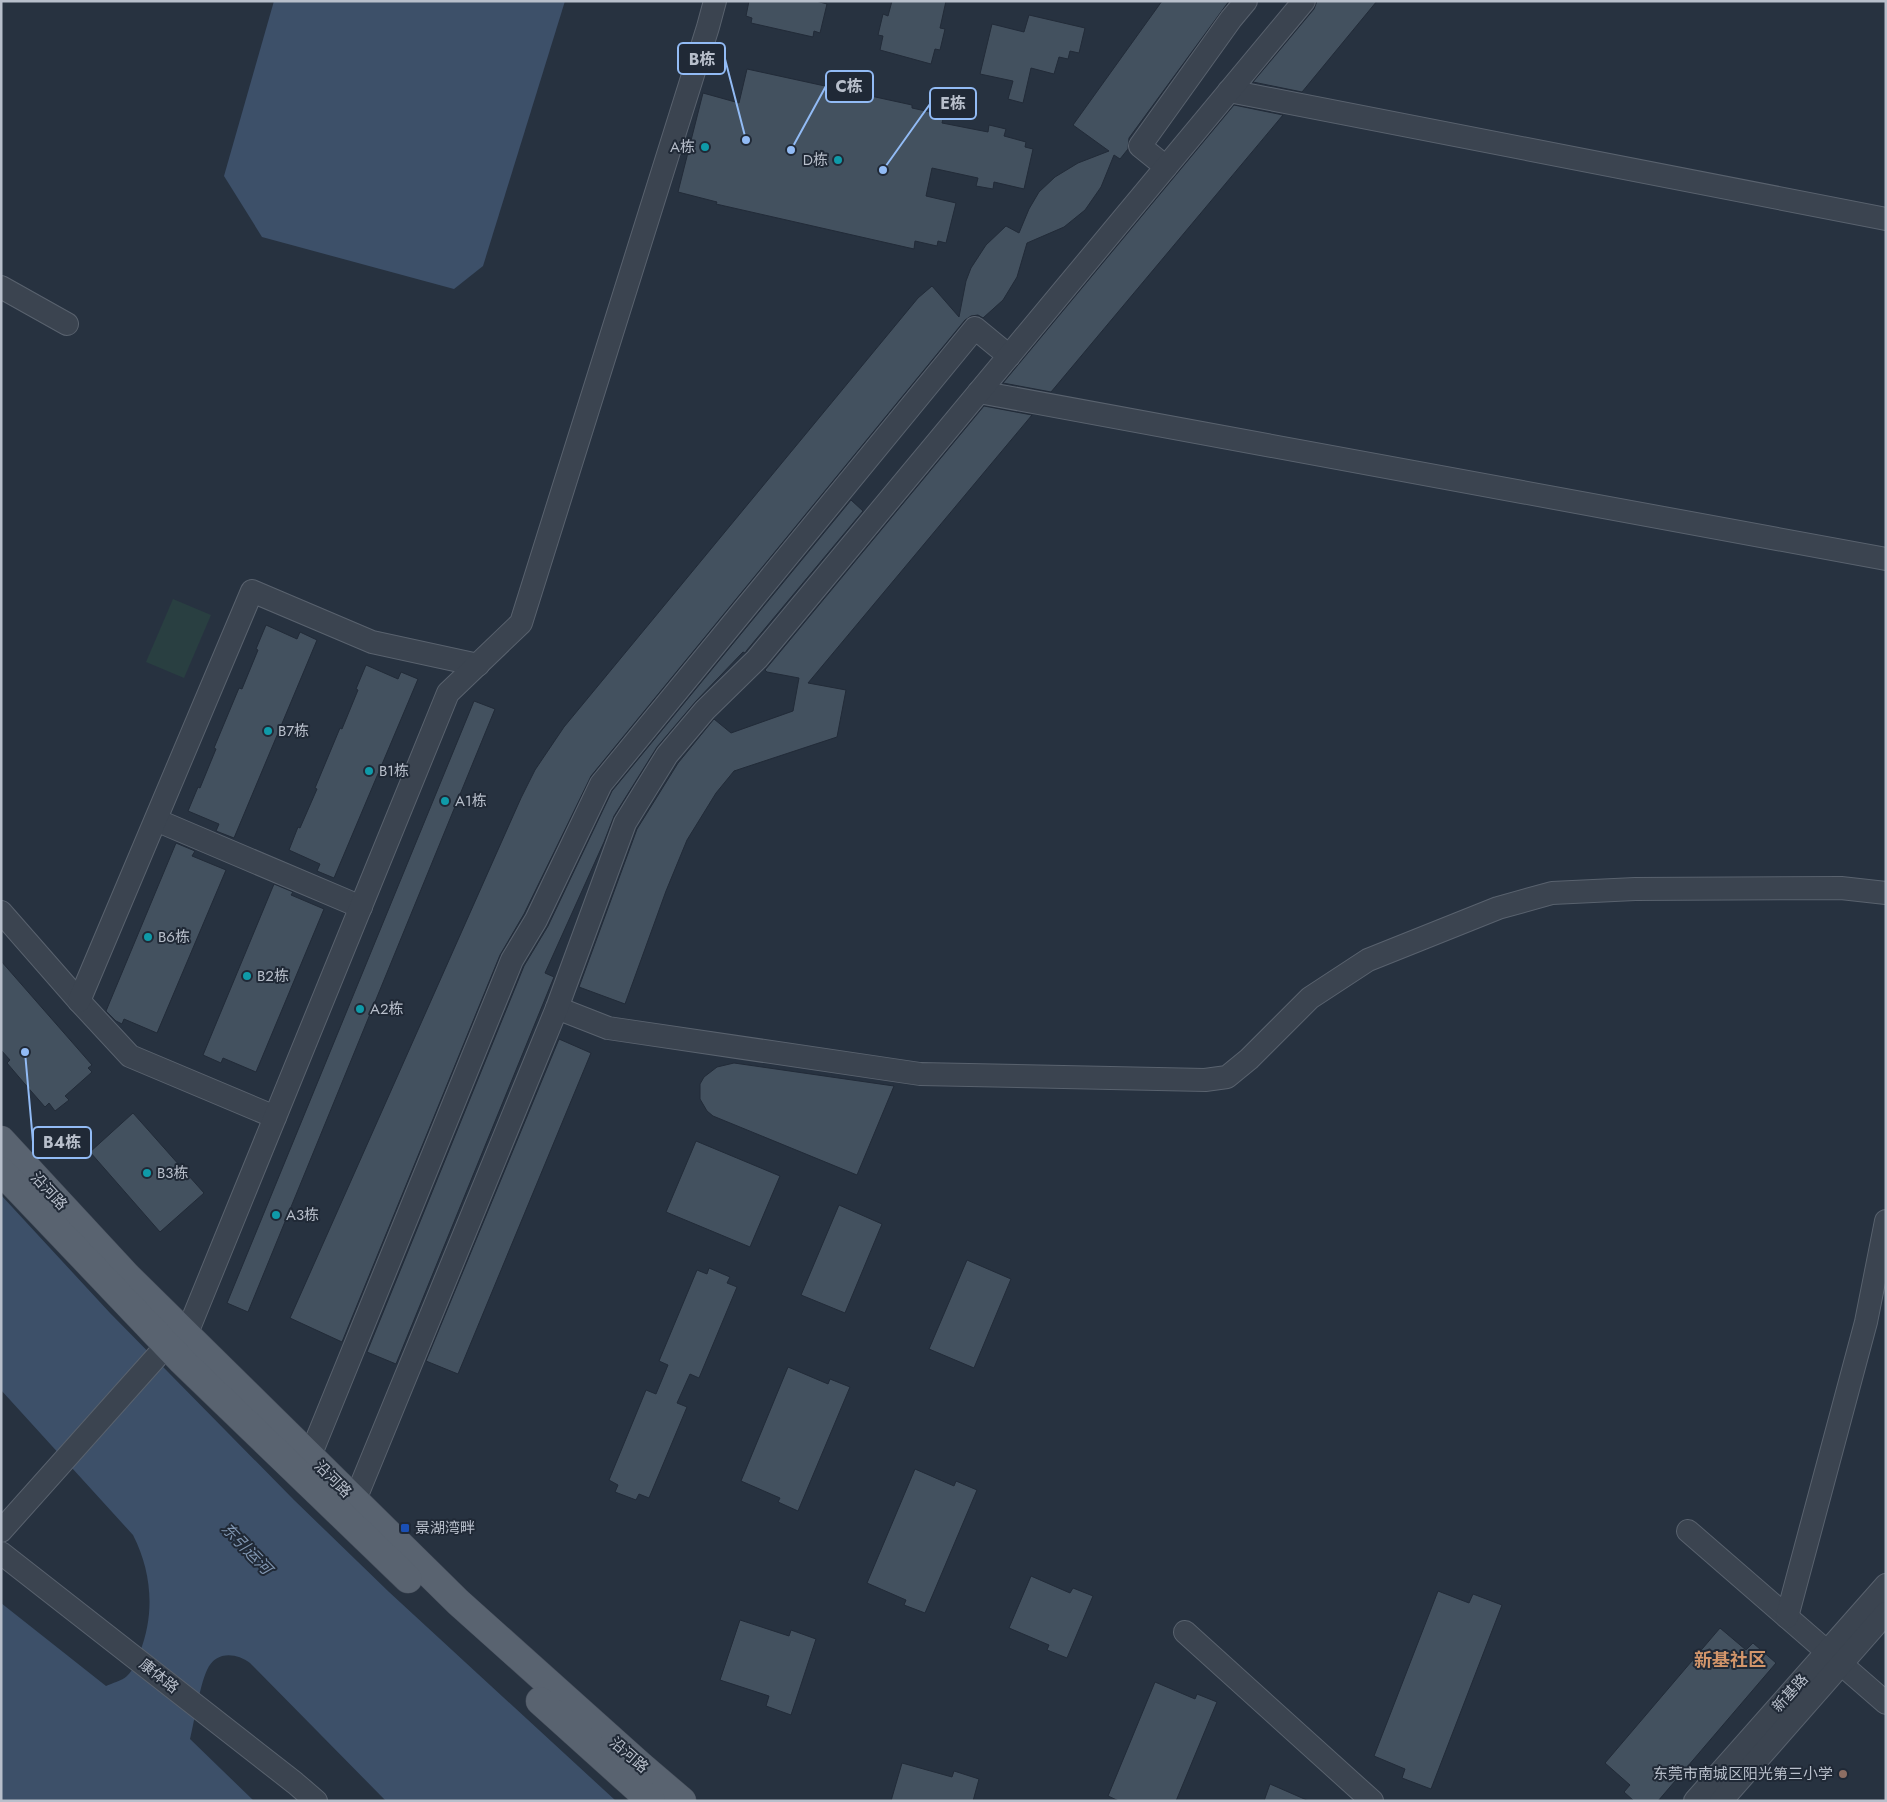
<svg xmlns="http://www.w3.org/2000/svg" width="1887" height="1802" font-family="Jost,'Noto Sans SC',sans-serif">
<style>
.green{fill:#293f41}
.water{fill:#3d5069}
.building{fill:#43515f;stroke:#222b38}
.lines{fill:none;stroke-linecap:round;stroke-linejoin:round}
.minor-casing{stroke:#59626e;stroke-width:24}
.major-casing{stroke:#454d5a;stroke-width:29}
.minor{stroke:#3b4450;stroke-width:22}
.major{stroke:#596370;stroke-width:28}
.culture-dot{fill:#0f9aa8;stroke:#202936;stroke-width:2}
.transit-dot{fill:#1a4fb4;stroke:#202936;stroke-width:2}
.education-dot{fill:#8d6e63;stroke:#202936;stroke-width:2}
.labels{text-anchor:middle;stroke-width:4;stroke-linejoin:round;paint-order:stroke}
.poi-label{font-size:15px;fill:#b8bfcb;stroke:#202936;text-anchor:start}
.street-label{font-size:15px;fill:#b8bfcb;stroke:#202936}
.water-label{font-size:16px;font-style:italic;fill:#8096b1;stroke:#202936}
.quarter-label{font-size:18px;font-weight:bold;fill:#d3966b;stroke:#202936}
.leader{fill:none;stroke:#92bbf5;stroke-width:2}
.callout-dot{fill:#92bbf5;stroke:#202936;stroke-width:2}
.callout{fill:#202936;stroke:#92bbf5;stroke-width:2}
.callout-label{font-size:16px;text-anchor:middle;font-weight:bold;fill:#b8bfcb}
</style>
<rect width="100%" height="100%" fill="#273240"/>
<polygon class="green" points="173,599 211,615 184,678 146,662"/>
<g class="water">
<polygon points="274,1 565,1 483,266 454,289 262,237 224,176"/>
<path d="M1,1195L110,1313L294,1500L389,1592L616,1801H386L250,1663C236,1652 215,1651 207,1670C199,1688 195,1719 190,1739L254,1801H1V1603L106,1686C112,1683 122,1681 127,1676C133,1671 137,1660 140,1652C155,1614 152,1572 133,1535L1,1390Z"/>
</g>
<g class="building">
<polygon points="749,1 816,1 827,4 820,33 814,31 813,37 751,23 752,18 746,16"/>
<polygon points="892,1 946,1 940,28 945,29 940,50 935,49 931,64 880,50 883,36 878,35 883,14 888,16"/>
<polygon points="1162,1 1229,1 1129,138 1128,149 1120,159 1114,155 1101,187 1085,210 1064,227 1027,243 1017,277 1003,300 983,318 978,315 971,316 965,320 591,776 524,914 500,955 342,1342 290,1318 521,798 535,770 564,727 918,298 932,286 959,317 966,281 971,268 986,245 1006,226 1019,233 1029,209 1039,192 1055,177 1078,163 1109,151 1073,125"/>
<polygon points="1317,1 1377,1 1302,92 1253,82 1314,9"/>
<polygon points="1029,15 1085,28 1079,53 1070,51 1068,59 1059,57 1054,74 1031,68 1023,103 1008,99 1013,81 980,74 992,24 1024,32"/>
<polygon points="747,69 912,105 912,108 944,115 942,123 988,132 989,125 1006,129 1004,136 1026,142 1025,147 1033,149 1024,189 994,182 993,189 976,186 978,178 932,168 926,196 956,203 946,243 938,241 937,246 915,241 914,249 716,204 717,202 678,192 703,93 739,103"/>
<polygon points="1234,105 1283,115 1051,392 1003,383"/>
<polygon points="984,406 1032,415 808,683 846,690 837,737 734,771 716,793 687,840 666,891 625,1004 579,987 637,829 678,763 714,719 731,733 793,711 799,678 767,672 765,670"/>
<polygon points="851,500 863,511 747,650 745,653 743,652 696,701 657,747 614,816 604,842 545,973 554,977 396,1364 367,1352 524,966 548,926 612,791"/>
<polygon points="266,625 297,639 300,632 317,640 234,838 216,831 219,824 188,811 198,787 200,788 216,749 214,748 239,688 242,689 258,650 256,649"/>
<polygon points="366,665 398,679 401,672 418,679 334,878 317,871 320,864 289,850 298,827 300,828 317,789 315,788 340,728 342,729 358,690 356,689"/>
<polygon points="474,701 495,709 248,1312 227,1303"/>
<polygon points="176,843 195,851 192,856 226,870 157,1033 124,1019 122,1024 116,1021 106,1011"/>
<polygon points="274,884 293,892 291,895 324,909 256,1072 223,1058 221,1063 203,1055"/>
<polygon points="1,961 92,1065 88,1068 92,1072 65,1096 69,1100 55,1111 49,1103 45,1107 24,1083 7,1063 10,1060 1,1050"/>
<polygon points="559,1039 591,1053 458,1374 426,1361"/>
<polygon points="734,1063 894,1086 857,1175 713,1116 707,1111 700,1099 700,1084 704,1077 717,1067"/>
<polygon points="133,1113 204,1193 160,1232 90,1152"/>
<polygon points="696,1141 780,1176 750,1247 666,1212"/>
<polygon points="839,1205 882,1224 845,1313 801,1295"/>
<polygon points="967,1260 1011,1279 974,1368 929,1349"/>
<polygon points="709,1268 730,1277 727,1283 737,1287 699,1378 690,1374 677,1403 687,1407 649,1498 639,1494 636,1500 615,1492 618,1485 609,1480 646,1390 656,1394 668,1365 659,1361 697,1270 707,1274"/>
<polygon points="788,1367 828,1384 830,1379 850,1387 798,1511 778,1502 780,1498 741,1481"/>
<polygon points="915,1469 954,1486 956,1481 977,1490 925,1613 904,1605 906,1600 867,1583"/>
<polygon points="1031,1576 1070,1593 1073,1588 1093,1596 1067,1658 1047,1650 1049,1645 1009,1628"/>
<polygon points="1438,1591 1469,1603 1473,1594 1502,1605 1431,1789 1402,1778 1405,1769 1374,1756"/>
<polygon points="740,1620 789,1636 791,1630 816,1639 791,1715 766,1706 769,1696 720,1680"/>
<polygon points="1720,1628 1746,1650 1753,1643 1776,1663 1658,1801 1634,1801 1624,1792 1630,1785 1605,1763"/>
<polygon points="1155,1682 1195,1699 1197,1694 1217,1702 1176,1801 1119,1801 1108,1796"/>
<polygon points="902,1763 952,1777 954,1771 979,1779 973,1801 891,1801"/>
<polygon points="1270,1784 1309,1801 1264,1801"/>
</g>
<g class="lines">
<g class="minor-casing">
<g id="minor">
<polyline points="1229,91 1886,219"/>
<polyline points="1166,167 1140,146 1231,19 1246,1"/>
<polyline points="1,287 67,324"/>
<polyline points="979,392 1886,559"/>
<polyline points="156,820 361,907"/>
<polyline points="1,912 79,1001 130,1056 275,1117"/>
<polyline points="79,1001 252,591 372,642 478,665"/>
<polyline points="557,1008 608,1028 920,1074 1205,1080 1227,1077 1249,1059 1310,998 1368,960 1498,908 1552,893 1635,889 1841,888 1886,893"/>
<polyline points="310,1456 512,960 536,920 601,784 975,328 1009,356"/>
<polyline points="355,1500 557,1008 625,823 667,755 705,710 757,659 1304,1"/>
<polyline points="1,1531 167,1345 187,1333 448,693 521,623 708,27 715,1"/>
<polyline points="1688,1531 1886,1703"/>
<polyline points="1,1553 295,1783 316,1801"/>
<polyline points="1787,1617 1866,1322 1886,1221"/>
<polyline points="1185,1632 1372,1801"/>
<polyline points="1695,1801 1886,1585"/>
<polyline points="1721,1801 1886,1613"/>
</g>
</g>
<g class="major-casing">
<g id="major">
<polyline points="1,1140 127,1276 458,1602 641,1766 682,1801"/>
<polyline points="1,1171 182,1361 408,1579"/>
<polyline points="540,1701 651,1801"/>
</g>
</g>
<use href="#minor" class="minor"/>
<use href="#major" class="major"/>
</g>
<g class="culture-dot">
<circle cx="705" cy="147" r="5"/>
<circle cx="838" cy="160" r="5"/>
<circle cx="268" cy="731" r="5"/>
<circle cx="369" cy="771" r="5"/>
<circle cx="445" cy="801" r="5"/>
<circle cx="148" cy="937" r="5"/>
<circle cx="247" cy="976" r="5"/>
<circle cx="360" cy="1009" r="5"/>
<circle cx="147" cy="1173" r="5"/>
<circle cx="276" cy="1215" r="5"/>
</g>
<rect class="transit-dot" x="400" y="1523" width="10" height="10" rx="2.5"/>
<circle class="education-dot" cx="1843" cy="1774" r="5"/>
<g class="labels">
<g class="poi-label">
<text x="695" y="152" text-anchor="end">A栋</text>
<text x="828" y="165" text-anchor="end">D栋</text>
<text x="278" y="736">B7栋</text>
<text x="379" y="776">B1栋</text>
<text x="455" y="806">A1栋</text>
<text x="158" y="942">B6栋</text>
<text x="257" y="981">B2栋</text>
<text x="370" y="1014">A2栋</text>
<text x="157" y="1178">B3栋</text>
<text x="286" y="1220">A3栋</text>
<text x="415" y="1533">景湖湾畔</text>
<text x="1833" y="1779" text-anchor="end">东莞市南城区阳光第三小学</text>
</g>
<g class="street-label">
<text transform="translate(49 1191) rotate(47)" y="5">沿河路</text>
<text transform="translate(333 1479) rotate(45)" y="5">沿河路</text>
<text transform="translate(159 1676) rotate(38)" y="5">康体路</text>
<text transform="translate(1790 1693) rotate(-48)" y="5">新基路</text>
<text transform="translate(629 1755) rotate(41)" y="5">沿河路</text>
</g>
<g class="water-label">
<text transform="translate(247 1548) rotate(46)" y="6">东引运河</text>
</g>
<g class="quarter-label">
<text x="1730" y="1666">新基社区</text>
</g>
</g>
<path class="leader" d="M746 140L725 59M791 150L826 86M883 170L930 104M25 1052L33 1142"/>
<g class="callout-dot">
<circle cx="746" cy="140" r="5"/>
<circle cx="791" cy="150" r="5"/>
<circle cx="883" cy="170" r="5"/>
<circle cx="25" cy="1052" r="5"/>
</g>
<g class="callout">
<rect x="678" y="43" width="47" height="31" rx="5"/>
<rect x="826" y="71" width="47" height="31" rx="5"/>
<rect x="930" y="88" width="46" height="31" rx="5"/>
<rect x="33" y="1127" width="58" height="31" rx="5"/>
</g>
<g class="callout-label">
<text x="702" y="65">B栋</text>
<text x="849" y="92">C栋</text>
<text x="953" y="109">E栋</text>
<text x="62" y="1148">B4栋</text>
</g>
<rect width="1887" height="1802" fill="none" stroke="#b8bfcb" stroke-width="5"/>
</svg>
